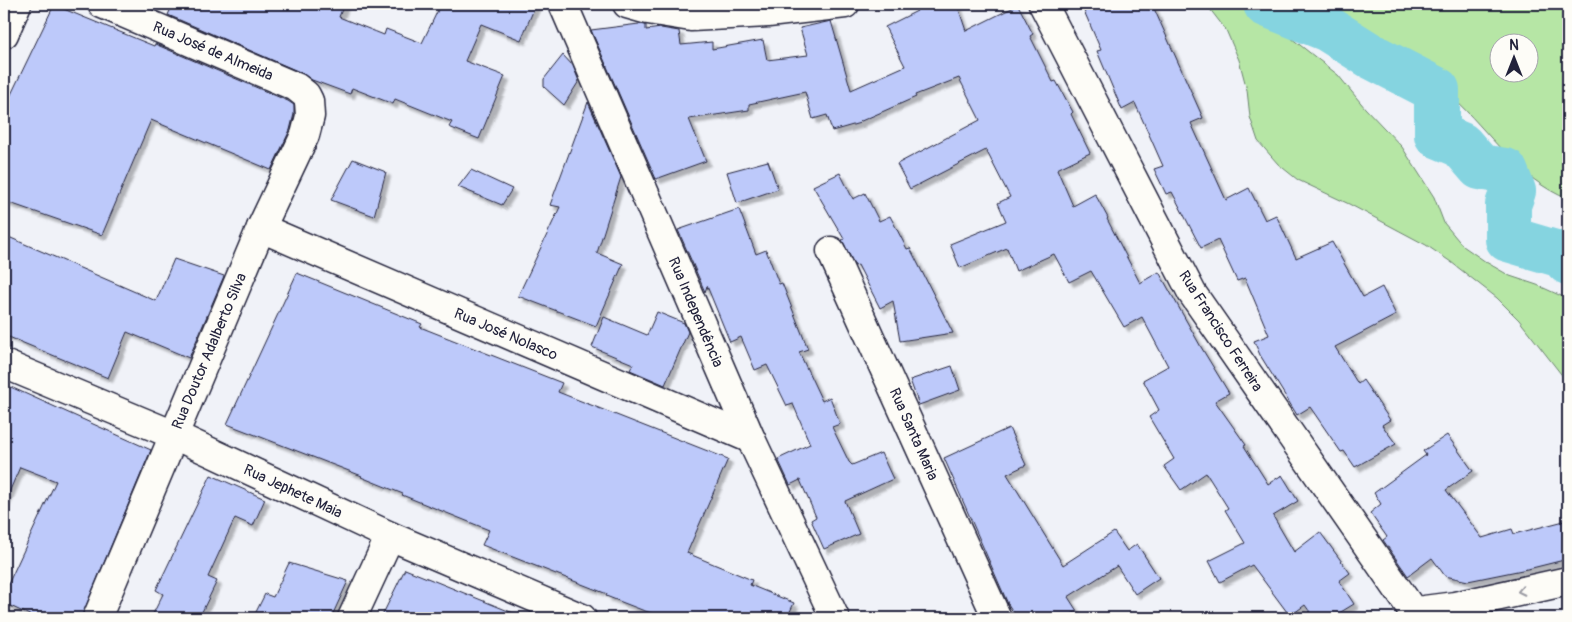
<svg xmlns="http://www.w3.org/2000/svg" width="1572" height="622" font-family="Pangolin,sans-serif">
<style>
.green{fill:#b6e6a5;stroke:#6c8470;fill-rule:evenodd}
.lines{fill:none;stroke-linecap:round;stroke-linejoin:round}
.river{stroke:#85d4e0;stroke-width:46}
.building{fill:#bdc9fa;stroke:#22223b;filter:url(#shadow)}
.minor-casing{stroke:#22223b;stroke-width:31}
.minor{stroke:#fdfcf7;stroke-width:28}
.oneway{stroke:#9a9aa2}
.labels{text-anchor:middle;stroke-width:4;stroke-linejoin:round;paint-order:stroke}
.street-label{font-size:15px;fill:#22223b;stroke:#fdfcf7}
</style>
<defs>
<filter id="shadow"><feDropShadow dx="4.5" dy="4.5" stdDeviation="1" flood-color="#0004"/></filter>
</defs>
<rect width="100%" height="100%" fill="#f0f2f8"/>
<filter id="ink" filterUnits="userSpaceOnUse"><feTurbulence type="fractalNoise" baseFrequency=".02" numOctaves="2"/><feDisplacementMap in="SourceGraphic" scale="10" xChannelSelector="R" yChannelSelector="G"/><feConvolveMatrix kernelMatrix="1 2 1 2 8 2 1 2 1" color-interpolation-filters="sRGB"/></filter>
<g filter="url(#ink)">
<g class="green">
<polygon points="1206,4 1248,4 1338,75 1365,108 1402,147 1434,197 1444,223 1463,246 1486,262 1510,276 1537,285 1568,299 1568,383 1519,320 1497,298 1451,262 1426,245 1349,204 1298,180 1278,164 1258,141 1250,117 1247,90 1239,60 1226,30"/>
<path d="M1309,4H1568V199C1518,179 1490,132 1452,97C1411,58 1358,32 1309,4ZM1500,42H1530V72H1500Z"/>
</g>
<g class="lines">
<polyline class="river" points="1266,4 1328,29 1371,56 1437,90 1437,135 1461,145 1480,167 1505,171 1513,191 1508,205 1508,239 1562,255 1568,262"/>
</g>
<g class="building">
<polygon points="173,4 344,4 339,17 384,35 386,29 422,43 439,8 432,5 432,4 536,4 521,40 481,24 465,61 505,76 479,139 449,127 452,122 395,99 393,104 352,88 350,94 312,80 302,73 168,15"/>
<polygon points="914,4 957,4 966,31 1018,5 1033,34 1030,36 1053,82 1056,81 1073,112 1071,114 1090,153 1057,169 1073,206 1095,194 1108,218 1107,219 1140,283 1159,272 1201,347 1229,393 1215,401 1246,445 1244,446 1268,484 1282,475 1298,501 1273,516 1294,552 1320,532 1350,573 1339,581 1354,604 1331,618 1314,618 1305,605 1290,616 1252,565 1220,582 1209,561 1245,543 1225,510 1228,508 1206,473 1181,490 1164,466 1174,459 1149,417 1159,410 1143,380 1168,366 1142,317 1124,327 1091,271 1069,282 1054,254 1016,271 1007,248 960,268 950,244 1006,221 998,203 1010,197 986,150 910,189 897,164 980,120 959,78 915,95 916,97 859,122 860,123 832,131 827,115 813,119 805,92 749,104 749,110 689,119 706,161 656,179 591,30 639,24 646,25 646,30 661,28 679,31 681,45 712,42 712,49 763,40 767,60 808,55 800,28 831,21 851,90 905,66 885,27 917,11"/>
<polygon points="1081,4 1152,4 1203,118 1191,123 1226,200 1249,188 1265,220 1276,215 1296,258 1332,242 1363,297 1382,287 1396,315 1335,347 1358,384 1363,380 1390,420 1382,425 1396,444 1355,467 1344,451 1341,452 1310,407 1297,415 1260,355 1254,341 1269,335 1245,278 1237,281 1218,240 1201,248 1172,192 1166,194 1154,169 1163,166 1135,103 1122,110 1097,51 1101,50"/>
<polygon points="54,5 154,46 155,44 288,101 294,105 294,114 290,130 271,170 151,120 102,235 4,201 4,109"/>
<polygon points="563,55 573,66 579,81 564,105 544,87 544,79"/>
<polygon points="588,102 621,177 597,253 623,264 596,326 518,296 560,207 550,205"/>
<polygon points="353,159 386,172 374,216 331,200"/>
<polygon points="768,161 778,189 737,203 727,172"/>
<polygon points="471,170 512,189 502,205 458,187"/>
<polygon points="840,173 853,199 865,193 879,221 890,216 907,249 910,248 953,333 900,341 893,301 880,308 858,265 855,266 842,240 844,239 813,186"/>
<polygon points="739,209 756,254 766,250 779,284 782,283 808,349 799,352 822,401 830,397 840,424 832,427 849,462 852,465 881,453 893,479 845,501 859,534 824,549 811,520 816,517 800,480 790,485 778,459 810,444 793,404 787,406 767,365 755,370 741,337 730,342 707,286 705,292 678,230"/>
<polygon points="4,235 156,301 174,259 224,276 189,358 127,332 108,378 4,335"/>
<polygon points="297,273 422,324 420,327 562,383 558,392 728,459 687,553 752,580 750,585 794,603 787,618 667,618 642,610 606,596 607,594 482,545 489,530 402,495 403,494 361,477 362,476 227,424"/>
<polygon points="657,312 684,323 688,332 665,385 630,370 633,364 592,347 604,317 647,335"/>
<polygon points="952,366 960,390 919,405 910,380"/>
<polygon points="4,384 151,450 81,618 36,618 4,603 4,593 56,481 20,467 4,504"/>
<polygon points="1009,428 1026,465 1007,474 1063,565 1114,532 1127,551 1137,544 1159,578 1135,594 1117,566 1068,597 1077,611 1065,618 1017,618 1008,604 944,458"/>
<polygon points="1447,435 1473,471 1446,490 1482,538 1512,529 1514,534 1568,520 1568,559 1532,568 1468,581 1445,576 1432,558 1408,576 1383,540 1387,537 1370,513 1381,504 1374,493 1426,455 1423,451"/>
<polygon points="211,475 265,499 253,526 235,518 208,577 217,581 199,618 151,618 163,594 156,590"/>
<polygon points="289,563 348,581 331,618 253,618 265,594 273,597"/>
<polygon points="405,569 523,617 523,618 381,618"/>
</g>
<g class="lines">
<g class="minor-casing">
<g id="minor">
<polyline points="563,4 751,439 835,618"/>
<polyline points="627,4 648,10 691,17 768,13 845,4"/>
<polyline points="1043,4 1192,293 1415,614"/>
<polyline points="4,34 17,4"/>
<polyline points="261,228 751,439"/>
<polyline points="831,251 997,618"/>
<polyline points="4,364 174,435 390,536 582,618"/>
<polyline points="97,618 261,228 305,135 310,116 309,101 306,95 296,87 102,4"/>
<polyline points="352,618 390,536"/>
<polyline points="1412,618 1415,614 1424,610 1455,606 1568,581"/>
</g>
</g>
<use href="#minor" class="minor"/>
</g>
<defs><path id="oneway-chevron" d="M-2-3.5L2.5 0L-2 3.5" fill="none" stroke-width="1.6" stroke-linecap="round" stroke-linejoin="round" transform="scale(1.25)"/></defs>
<use class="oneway" href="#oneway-chevron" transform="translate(1521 591) rotate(168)"/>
</g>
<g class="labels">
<g class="street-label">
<text transform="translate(213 51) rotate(23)" y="5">Rua José de Almeida</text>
<text transform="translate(696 312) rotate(67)" y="5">Rua Independência</text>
<text transform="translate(1221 331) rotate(57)" y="5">Rua Francisco Ferreira</text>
<text transform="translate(506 334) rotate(23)" y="5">Rua José Nolasco</text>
<text transform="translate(209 351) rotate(-67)" y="5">Rua Doutor Adalberto Silva</text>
<text transform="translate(914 434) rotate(66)" y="5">Rua Santa Maria</text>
<text transform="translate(293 491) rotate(25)" y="5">Rua Jephete Maia</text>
</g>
</g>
<rect width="1572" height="622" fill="none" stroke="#fdfcf7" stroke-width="20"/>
<rect x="10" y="10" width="1552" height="602" fill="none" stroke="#22223b" stroke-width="2" filter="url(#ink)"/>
<g transform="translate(1514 58)"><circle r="24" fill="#fdfcf7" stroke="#a5a5ac"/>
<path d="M0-4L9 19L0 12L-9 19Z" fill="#22223b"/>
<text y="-8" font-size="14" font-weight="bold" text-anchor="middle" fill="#22223b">N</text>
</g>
</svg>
